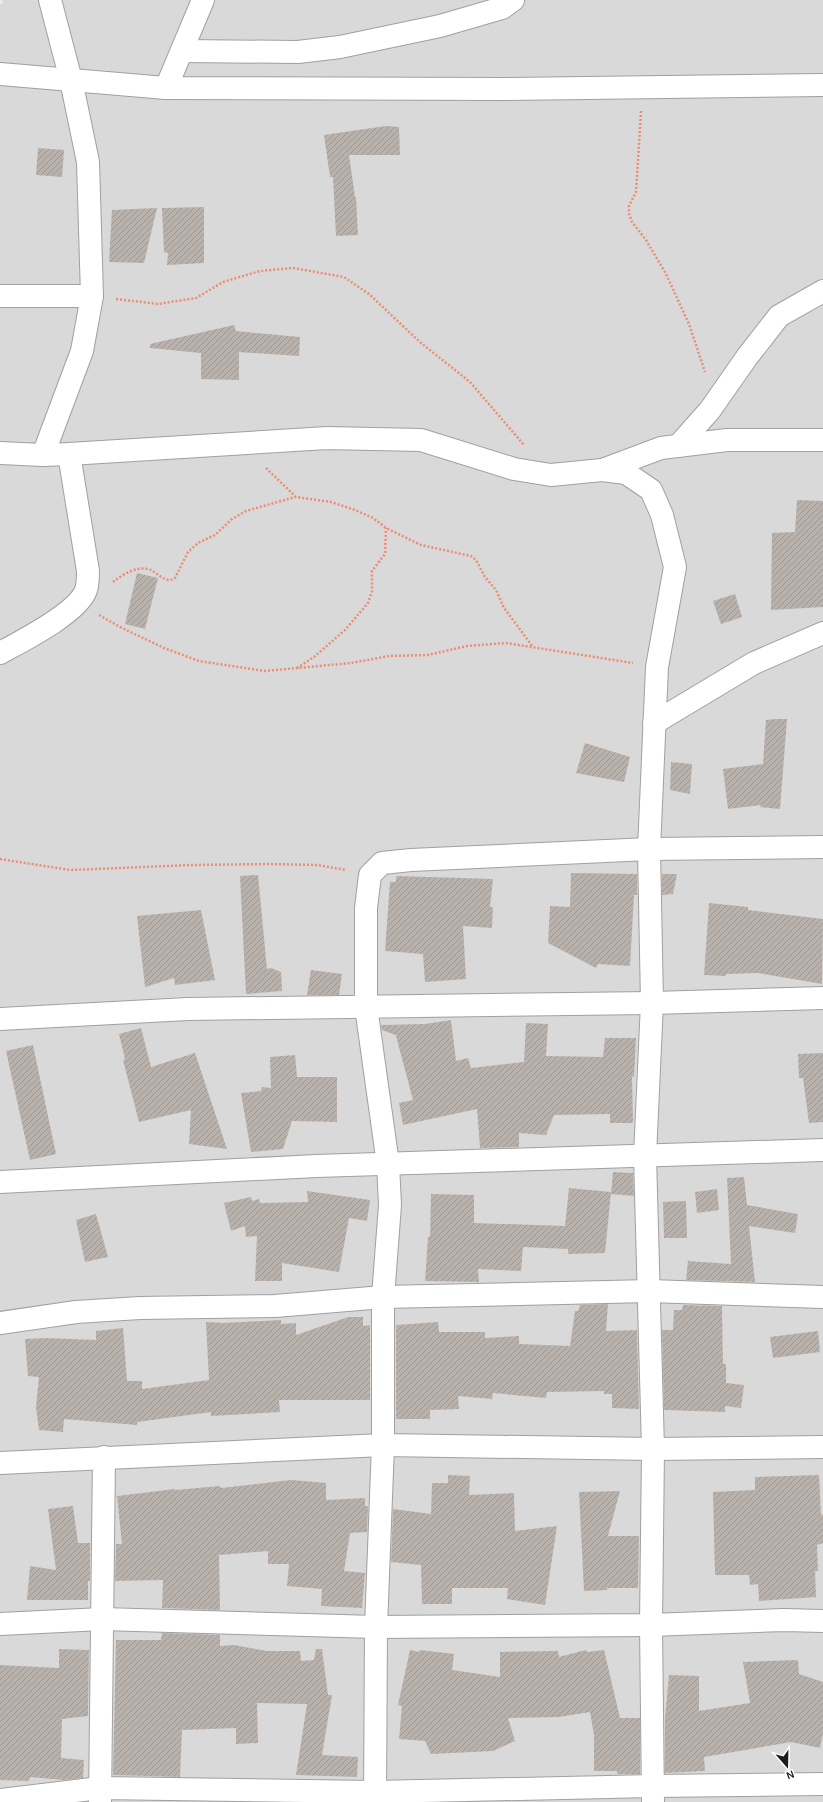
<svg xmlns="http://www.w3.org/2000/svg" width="823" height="1802" font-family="Karla,sans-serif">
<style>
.residential{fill:#dad9d9}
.building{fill:url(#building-hatch)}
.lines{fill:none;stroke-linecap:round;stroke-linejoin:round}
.minor-casing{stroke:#a0a0a0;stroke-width:24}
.path{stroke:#ec8c73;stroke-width:2.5;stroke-dasharray:2 2;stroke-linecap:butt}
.minor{stroke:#fff;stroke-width:22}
</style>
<defs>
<pattern id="building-hatch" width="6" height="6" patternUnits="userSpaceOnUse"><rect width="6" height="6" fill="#b9b2ac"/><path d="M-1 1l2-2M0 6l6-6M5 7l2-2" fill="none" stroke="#9e9893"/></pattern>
</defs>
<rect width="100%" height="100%" fill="#eceae2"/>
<polygon class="residential" points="2,0 823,0 823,1802 0,1802 0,4 3,4"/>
<g class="building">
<polygon points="386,126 399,127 400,155 349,155 355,197 356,197 358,235 336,236 333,177 330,177 324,135"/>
<polygon points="38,148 64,150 62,177 36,175"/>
<polygon points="204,207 204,263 167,265 168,253 164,252 162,208"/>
<polygon points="157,208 144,263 109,262 112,210"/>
<polygon points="234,325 236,331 300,337 299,356 239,352 239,380 201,379 201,353 150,348 150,344"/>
<polygon points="797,500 823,501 823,607 771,610 772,533 795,532"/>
<polygon points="137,573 158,578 145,629 125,624"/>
<polygon points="735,594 742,617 721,624 713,601"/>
<polygon points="775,719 787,719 780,809 760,807 761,805 728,809 723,769 763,764 766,720"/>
<polygon points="585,743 630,757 624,782 576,773"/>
<polygon points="671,762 692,764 690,794 670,790"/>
<polygon points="571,873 637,874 637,895 634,895 630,966 598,964 596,968 548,943 550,906 570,907"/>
<polygon points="662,874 677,874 673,894 662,895"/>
<polygon points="258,875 267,969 271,968 281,972 282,991 246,994 240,876"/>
<polygon points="396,876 493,879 490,907 493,907 492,928 463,926 466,979 425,982 423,954 385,951 390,882 396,882"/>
<polygon points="709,903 748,907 748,910 823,919 822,984 758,973 726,974 726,976 704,975"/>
<polygon points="201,910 215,980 175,985 174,978 145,987 137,916"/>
<polygon points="311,970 342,974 339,995 307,995"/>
<polygon points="451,1020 456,1061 468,1058 471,1068 524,1062 526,1023 548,1024 546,1056 603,1057 605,1038 636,1038 634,1077 632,1076 633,1123 610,1123 610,1114 554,1115 546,1135 519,1133 519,1147 480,1148 477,1109 403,1125 399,1103 413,1100 396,1036 398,1036 382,1030 381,1025 425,1024"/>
<polygon points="141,1028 151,1067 195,1053 227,1149 189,1144 191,1110 139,1122 123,1060 125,1059 119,1034"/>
<polygon points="33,1045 56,1154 30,1160 6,1051"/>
<polygon points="823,1053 823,1122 809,1123 803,1078 799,1078 798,1054"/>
<polygon points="295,1055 297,1077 337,1077 337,1122 292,1121 283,1149 251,1152 241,1093 261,1091 262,1087 271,1088 270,1057"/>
<polygon points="613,1172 633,1173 634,1196 611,1194"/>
<polygon points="744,1177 747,1205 798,1214 795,1233 749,1226 755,1282 686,1280 688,1261 731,1264 727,1178"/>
<polygon points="569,1188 611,1192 605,1253 568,1254 568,1249 523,1247 521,1271 478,1269 479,1282 425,1281 428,1237 430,1237 431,1194 474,1195 474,1223 565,1226"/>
<polygon points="717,1189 719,1210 697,1213 695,1192"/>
<polygon points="307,1191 370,1200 367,1221 349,1218 339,1272 282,1263 282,1281 255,1281 257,1236 246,1237 245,1226 231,1231 224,1203 251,1197 252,1201 259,1199 260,1203 308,1202"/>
<polygon points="686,1201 687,1238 664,1238 663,1202"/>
<polygon points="96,1214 108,1257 85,1262 76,1220"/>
<polygon points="608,1304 606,1331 637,1330 639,1409 612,1408 612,1394 604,1394 604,1391 547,1392 546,1398 493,1393 492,1399 458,1396 459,1409 430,1410 430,1419 396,1419 396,1325 438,1322 439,1332 485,1332 485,1338 519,1336 519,1344 570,1346 575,1311 578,1311 580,1305"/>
<polygon points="683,1305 722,1306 723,1364 726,1364 726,1383 744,1385 741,1408 725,1406 725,1412 664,1410 662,1330 673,1330 674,1310 682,1310"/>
<polygon points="348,1317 363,1317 363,1326 370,1325 370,1400 279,1400 280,1412 211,1416 211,1412 137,1422 137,1425 64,1419 63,1432 39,1430 36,1407 39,1377 28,1376 25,1339 46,1338 96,1340 96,1331 123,1328 127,1381 142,1381 142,1389 209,1380 206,1322 224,1323 281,1320 281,1324 296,1323 296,1335"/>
<polygon points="818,1331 820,1352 773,1358 770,1337"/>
<polygon points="448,1475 470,1476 469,1495 514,1493 515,1531 557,1526 545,1605 507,1599 508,1588 452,1588 452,1604 422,1604 421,1565 391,1562 393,1509 431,1514 432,1483 448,1483"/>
<polygon points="819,1475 821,1515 823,1514 823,1543 817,1545 818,1571 815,1571 816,1597 759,1601 758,1584 750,1585 749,1575 715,1575 713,1492 755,1490 755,1477"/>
<polygon points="291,1480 326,1483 326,1500 365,1498 365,1506 368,1506 367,1532 350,1533 344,1571 365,1573 362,1608 321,1606 322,1589 287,1586 289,1564 268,1564 268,1551 219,1555 220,1610 162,1608 163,1580 115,1581 116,1544 122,1544 117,1496 175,1489 175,1490 220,1486 221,1488"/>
<polygon points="620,1491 608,1536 639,1536 638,1588 607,1588 607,1590 584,1591 579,1492"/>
<polygon points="73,1506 78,1543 90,1543 90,1581 88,1581 88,1600 27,1600 30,1566 56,1570 48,1509"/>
<polygon points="162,1633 220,1635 220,1646 234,1645 267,1651 300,1651 301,1661 314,1660 316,1649 322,1649 328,1695 332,1695 322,1755 358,1757 357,1777 296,1775 307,1704 257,1703 258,1743 236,1744 236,1728 182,1730 180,1777 113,1775 116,1640 161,1640"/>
<polygon points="59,1649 89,1650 88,1716 62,1719 61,1758 84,1760 83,1778 64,1780 30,1777 29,1781 0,1780 0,1665 59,1668"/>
<polygon points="410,1650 419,1652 420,1650 454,1654 452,1670 500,1677 500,1652 558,1651 559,1657 586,1650 587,1652 604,1650 620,1718 640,1718 640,1774 617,1774 617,1771 594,1771 594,1735 590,1712 559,1717 508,1718 515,1741 493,1751 431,1754 425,1741 399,1739 402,1706 398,1705"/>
<polygon points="798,1660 799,1674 823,1682 823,1733 820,1748 791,1742 704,1757 705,1771 665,1773 665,1718 669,1675 699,1676 699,1711 750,1703 743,1662"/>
</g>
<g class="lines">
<g class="minor-casing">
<g id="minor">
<polyline points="182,51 298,52 340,47 440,26 502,8 513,0"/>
<polyline points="0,74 166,88 505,89 823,85"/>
<polyline points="166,88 203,0"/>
<polyline points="0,296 92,296"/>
<polyline points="678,446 710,410 747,357 779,316 823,291"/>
<polyline points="0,453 43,455 69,454 327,438 421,440 514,469 551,475 602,470 626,473 651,490 662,515 675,567 657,667 649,849 652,1003 645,1156 653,1449 651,1625 653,1802"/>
<polyline points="43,455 82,351 92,296 88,162 71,80 50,0"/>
<polyline points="605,469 661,448 727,440 823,440"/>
<path d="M0,653C22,641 78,613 86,590C88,584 88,577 88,571L69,454"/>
<polyline points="654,723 754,663 823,633"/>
<polyline points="0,1019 188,1009 652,1003 823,998"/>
<polyline points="0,1182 316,1166 823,1150"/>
<polyline points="0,1323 76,1312 140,1308 275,1306 383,1297 650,1291 823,1297"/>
<polyline points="0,1463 383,1445 653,1449 823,1447"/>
<polyline points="0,1624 102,1619 376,1627 651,1625 784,1620 823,1621"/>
<polyline points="0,1800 100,1788 375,1792 653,1786 823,1784"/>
<polyline points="100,1802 104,1457"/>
<polyline points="375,1802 376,1627 383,1445 383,1297 390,1205 388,1164 366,1007 366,908 370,875 382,863 411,860 649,849 823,847"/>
</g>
</g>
<g class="path">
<polyline points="641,111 636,192 629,206 629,214 632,222 646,240 666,274 689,324 705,372"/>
<polyline points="116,299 158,304 196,298 223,282 260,271 293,268 344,277 369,294 421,343 470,382 524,445"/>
<polyline points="266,468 296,497 331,502 355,510 373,518 386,528 421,545 471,556 476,560 485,577 496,590 504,608 533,647"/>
<path d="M113,582C122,575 136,566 148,569C157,571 165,585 175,578L188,552L198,543L215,535L232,519L246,511L295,497"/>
<polyline points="99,615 120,627 164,648 199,661 265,671 351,663 389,656 428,655 467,646 506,643 633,663"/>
<polyline points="297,668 314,657 345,630 368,603 372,591 372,571 385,554 386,528"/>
<polyline points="0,859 70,870 192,865 270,864 317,865 346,870"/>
</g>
<use href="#minor" class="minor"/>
</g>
<g transform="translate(787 1766) rotate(160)" stroke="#ffffff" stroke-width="3" paint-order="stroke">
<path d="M0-3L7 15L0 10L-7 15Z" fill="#1c1c1c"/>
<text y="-6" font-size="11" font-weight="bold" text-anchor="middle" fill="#1c1c1c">N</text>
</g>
</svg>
